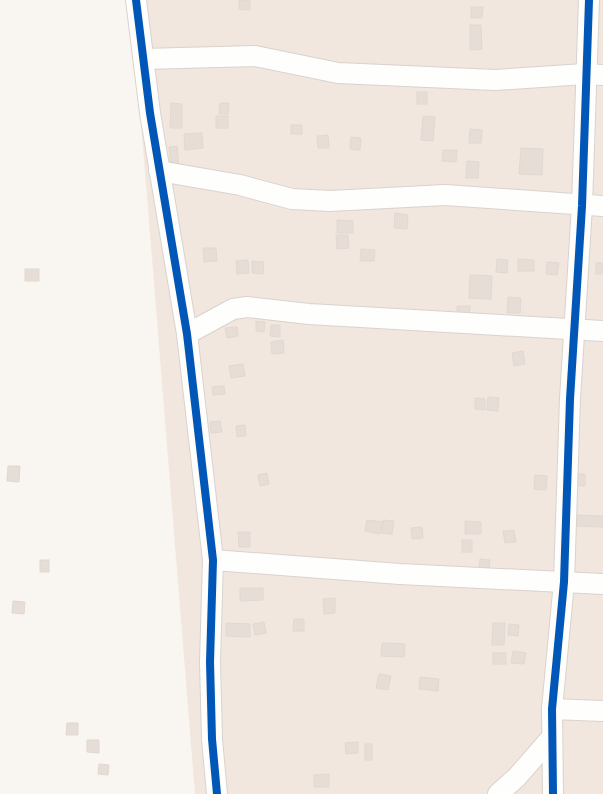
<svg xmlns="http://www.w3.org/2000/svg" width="603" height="794" font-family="'PT Sans',sans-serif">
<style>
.residential{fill:#f2e7de}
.building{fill:#e6ddd7;stroke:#e2d8d2}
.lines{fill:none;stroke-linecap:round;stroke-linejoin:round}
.minor-casing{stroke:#d9d2ce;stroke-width:22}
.minor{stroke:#fefefd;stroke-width:20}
.cycleway-casing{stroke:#fffaf3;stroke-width:11}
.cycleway{stroke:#0057b8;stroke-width:8}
</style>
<rect width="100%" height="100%" fill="#f9f5f0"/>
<polygon class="residential" points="145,0 603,0 603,794 195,794 133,22"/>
<g class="building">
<polygon points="239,0 250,0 250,10 239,9"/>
<polygon points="471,7 483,7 482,18 471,18"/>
<polygon points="470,25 481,25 482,49 470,50"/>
<rect x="417" y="92" width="10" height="12"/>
<polygon points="171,103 182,104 182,128 170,128"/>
<polygon points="220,103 229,103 228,114 219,114"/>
<rect x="216" y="116" width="12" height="12"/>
<polygon points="423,116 435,117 433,141 421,140"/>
<rect x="291" y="125" width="11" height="9"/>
<polygon points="470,129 482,130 481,143 469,143"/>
<polygon points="202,133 203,148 185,150 184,134"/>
<polygon points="328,135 329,148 318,148 317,136"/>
<polygon points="351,137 361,138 360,150 350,149"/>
<polygon points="177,146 179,166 171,167 169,147"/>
<polygon points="521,148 543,149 542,175 519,174"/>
<polygon points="443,150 457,150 456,162 442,161"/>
<polygon points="467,161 479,162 478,178 466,178"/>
<polygon points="395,213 408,215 407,229 394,228"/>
<polygon points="337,220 353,221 353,233 337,233"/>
<polygon points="336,235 348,235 349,248 337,249"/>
<polygon points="203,248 216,248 217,261 204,262"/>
<polygon points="361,249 375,250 374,261 360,261"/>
<polygon points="497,259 508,260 507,273 496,272"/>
<polygon points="518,259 534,260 534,271 518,271"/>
<polygon points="248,260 249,273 237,274 236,261"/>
<polygon points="252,261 264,262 263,274 252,273"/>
<polygon points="547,262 559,263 557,275 546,274"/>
<rect x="596" y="263" width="7" height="11"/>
<rect x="25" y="269" width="14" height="12"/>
<polygon points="470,275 492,276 491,299 469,298"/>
<polygon points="508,297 521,298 520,313 507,313"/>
<polygon points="457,306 470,306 469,320 457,320"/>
<polygon points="256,321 265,322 264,332 256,331"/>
<polygon points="271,325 280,325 280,337 270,336"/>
<polygon points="237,327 238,336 227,338 225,328"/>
<polygon points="283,340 284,353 272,354 271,342"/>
<polygon points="523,351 525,364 514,366 512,353"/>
<polygon points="243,364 245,376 231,378 229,366"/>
<polygon points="224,386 225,394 213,395 212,387"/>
<polygon points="488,397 499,398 498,411 487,410"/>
<polygon points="475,398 485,399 485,410 475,409"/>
<polygon points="220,421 222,432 211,433 210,422"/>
<polygon points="245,425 246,436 237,437 236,426"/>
<polygon points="8,466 20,466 19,482 7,481"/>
<polygon points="267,473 269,484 260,486 258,475"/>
<polygon points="576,474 585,474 585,486 575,485"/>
<polygon points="535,475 547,476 546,490 534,489"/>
<polygon points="574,515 603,516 603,527 574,526"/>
<polygon points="367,520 383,522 380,534 365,531"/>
<polygon points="383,520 394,521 392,534 382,533"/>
<polygon points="465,521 481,522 481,534 465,534"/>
<polygon points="422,527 423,538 412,539 411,528"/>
<polygon points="514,530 516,542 505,543 503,531"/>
<polygon points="238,532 250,532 250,547 239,547"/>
<rect x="462" y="540" width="10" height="12"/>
<polygon points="480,559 490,560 489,569 479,569"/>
<rect x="40" y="560" width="9" height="12"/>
<polygon points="240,588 263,588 263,600 240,601"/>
<polygon points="335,598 335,613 324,614 323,599"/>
<polygon points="13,601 25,602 24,614 12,613"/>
<polygon points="294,619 304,619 304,631 293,631"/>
<polygon points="264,622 266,633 255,635 253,624"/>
<polygon points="226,623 250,624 250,637 226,636"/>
<polygon points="493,623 505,623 504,645 492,645"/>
<polygon points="509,624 519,625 518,636 508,635"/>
<polygon points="382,643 405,644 404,657 381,656"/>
<polygon points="513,651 526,653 524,664 511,663"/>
<rect x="493" y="653" width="13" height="11"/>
<polygon points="379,674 391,676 388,690 376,688"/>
<polygon points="420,677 439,679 438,691 419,689"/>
<polygon points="67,723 78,723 78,735 66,735"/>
<polygon points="87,740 99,740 99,753 87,752"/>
<polygon points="358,742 358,753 346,754 345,743"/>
<rect x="365" y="744" width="7" height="16"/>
<polygon points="99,764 109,765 108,775 98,774"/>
<polygon points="329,774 329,787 314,787 314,775"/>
</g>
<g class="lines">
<g class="minor-casing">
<g id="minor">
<polyline points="136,0 150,113 187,334 213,560 210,662 212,739 217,794"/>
<polyline points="144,59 255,56 338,73 495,80 585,74 603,75"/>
<polyline points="159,171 240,185 292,199 330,201 445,195 603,206"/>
<polyline points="187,334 233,309 247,307 309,314 603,331"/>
<polyline points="213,560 400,574 603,584"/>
<polyline points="552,709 603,711"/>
<polyline points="498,794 517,777 551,738"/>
<polyline points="553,794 552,709 564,582 570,399 582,206 589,0"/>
</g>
</g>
<use href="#minor" class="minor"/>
<g class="cycleway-casing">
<g id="cycleway">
<polyline points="136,0 150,113 187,334 213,560 210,662 212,739 217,794"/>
<polyline points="553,794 552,709 564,582 570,399 582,206 589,0"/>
</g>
</g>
<use href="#cycleway" class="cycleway"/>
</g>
</svg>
